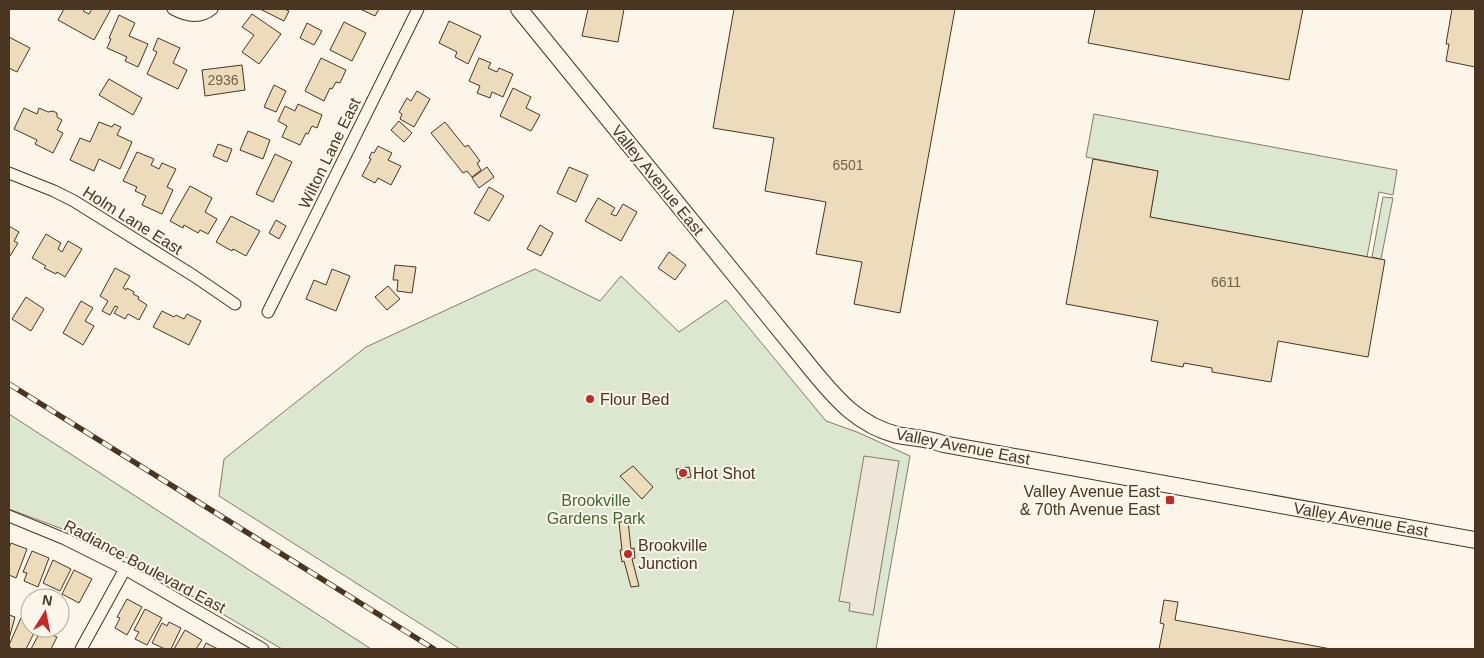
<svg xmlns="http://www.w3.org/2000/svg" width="1484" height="658" font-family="Arial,sans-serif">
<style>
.green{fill:#dce7d0;stroke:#887966}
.parking{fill:#ede7d9;stroke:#887966}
.building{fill:#ecdcbc;stroke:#4a3520}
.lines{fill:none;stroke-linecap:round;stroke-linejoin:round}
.minor-casing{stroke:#4a3520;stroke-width:13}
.secondary-casing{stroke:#4a3520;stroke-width:18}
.minor{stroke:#fbf6e9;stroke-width:11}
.secondary{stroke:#fbf6e9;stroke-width:16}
.rail-casing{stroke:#4a3520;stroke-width:5.5}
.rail{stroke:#fbf6e9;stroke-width:4;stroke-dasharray:11;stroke-linecap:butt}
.poi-dot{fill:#c62828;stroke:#fbf6e9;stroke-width:2}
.labels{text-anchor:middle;stroke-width:4;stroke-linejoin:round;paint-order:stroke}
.number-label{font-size:14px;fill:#725f47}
.street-label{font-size:16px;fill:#4a3520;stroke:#fbf6e9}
.poi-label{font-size:16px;fill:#4a3520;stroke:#fbf6e9;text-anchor:start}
.park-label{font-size:16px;fill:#436837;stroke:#fbf6e9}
</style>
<rect width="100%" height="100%" fill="#fbf6e9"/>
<g class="green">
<polygon points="1094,114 1397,170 1393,195 1379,192 1367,257 1150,217 1158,171 1086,157"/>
<polygon points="1383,197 1393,198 1381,259 1372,257"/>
<polygon points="535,269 600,301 621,276 679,332 726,300 826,421 857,432 910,456 876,649 460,649 219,496 224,459 366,347"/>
<polygon points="9,414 371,649 282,649 105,545 9,509"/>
</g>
<polygon class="parking" points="864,456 899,461 873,615 849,611 850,603 839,601"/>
<g class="building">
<polygon points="64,9 85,9 83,11 89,14 92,9 111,9 94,40 58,20"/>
<polygon points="260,9 284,9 289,11 284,21"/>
<polygon points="360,9 379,9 375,16"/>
<polygon points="588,9 624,9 618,42 582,36"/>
<polygon points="734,9 955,9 900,313 854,304 862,262 816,254 826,202 765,191 774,138 713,128"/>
<polygon points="1095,9 1303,9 1289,80 1088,43"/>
<polygon points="1452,9 1475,9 1475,67 1446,61 1449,44 1446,44"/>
<polygon points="252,14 281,34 259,64 242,52 254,35 242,27"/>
<polygon points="119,15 135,23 129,36 148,44 138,67 125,61 127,57 107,48 111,39 109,38"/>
<polygon points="449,21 481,36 468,64 455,57 457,52 439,43"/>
<polygon points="344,22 366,33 352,61 330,50"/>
<polygon points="307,23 322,31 314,45 300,38"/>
<polygon points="9,37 30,48 17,72 9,68"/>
<polygon points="158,38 180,48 173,63 187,70 178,89 147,74 157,52 153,50"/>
<polygon points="321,58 346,70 340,83 336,82 332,89 330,88 324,101 305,91"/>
<polygon points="479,58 491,63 488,68 497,72 499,68 513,74 503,97 492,92 490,98 477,93 480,86 469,81"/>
<polygon points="242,65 245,90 205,96 202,70"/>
<polygon points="109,79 142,98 133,115 99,95"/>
<polygon points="274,85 286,91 276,112 264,107"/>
<polygon points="513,88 531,97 526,108 540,115 531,131 500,116"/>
<polygon points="417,91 430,99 414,127 400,119 402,114 399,112 407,98 411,101"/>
<polygon points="298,104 322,115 317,128 312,126 308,134 306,133 300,145 282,137 287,126 278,121 285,106 295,111"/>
<polygon points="24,108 37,114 39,108 48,112 53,111 57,113 57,117 62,120 57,130 63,133 53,153 35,144 37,140 14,129"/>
<polygon points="399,121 412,133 404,142 391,130"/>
<polygon points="99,122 112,127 114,124 121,127 117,135 132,142 120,169 99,159 94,171 70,160 80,138 90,142"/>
<polygon points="445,122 465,147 468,145 480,161 477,163 481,170 472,177 467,171 463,173 431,133"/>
<polygon points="248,131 270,140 263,159 240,150"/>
<polygon points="218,144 232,149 227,162 213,156"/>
<polygon points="378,146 392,153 388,160 401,166 391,185 378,178 375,183 362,176 371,159 369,158 372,152 374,153"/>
<polygon points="137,152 154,159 151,165 159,169 162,163 176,169 167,187 173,190 162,214 142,205 146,196 135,191 137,187 123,181"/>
<polygon points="275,154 292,162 273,202 256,194"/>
<polygon points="1093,159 1158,171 1150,217 1385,260 1368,357 1278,341 1271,382 1212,372 1212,368 1184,363 1183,367 1151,361 1158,321 1066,304"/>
<polygon points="487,167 494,177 479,188 472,178"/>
<polygon points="569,167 588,175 576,202 557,193"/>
<polygon points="190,186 212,198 205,212 217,219 208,234 200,230 198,233 184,225 183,228 170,221"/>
<polygon points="489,187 504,196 489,221 474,213"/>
<polygon points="598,198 615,208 611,214 616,216 623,204 637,212 621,241 585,221"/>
<polygon points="231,216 260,231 246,256 233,249 232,251 216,242"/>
<polygon points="276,220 286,226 279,239 269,233"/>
<polygon points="540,225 553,233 541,256 527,249"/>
<polygon points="9,226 19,232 14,241 18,243 10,256 9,256"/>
<polygon points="46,234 61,243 58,249 62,252 68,241 82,249 65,277 57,272 56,274 44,268 46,266 32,258"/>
<polygon points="669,252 686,265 675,280 658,268"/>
<polygon points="395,265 416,267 412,293 397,291 398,280 393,280"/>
<polygon points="115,268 130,276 123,288 126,290 127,288 134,292 133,294 139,297 138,299 147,305 139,320 128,314 125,319 114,313 118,307 115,306 110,315 102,311 108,301 100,296"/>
<polygon points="332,269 350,276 336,311 306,299 314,280 326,285"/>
<polygon points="388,286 400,299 387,310 375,297"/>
<polygon points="26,297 44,309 31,331 12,319"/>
<polygon points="81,301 93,308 85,321 94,326 83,345 63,333"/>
<polygon points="162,311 174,317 176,315 184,319 187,314 201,321 189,345 153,327"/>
<polygon points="633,466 653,487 642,499 620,476"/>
<polygon points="689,467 691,477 678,479 676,469"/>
<polygon points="628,521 631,549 634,548 635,558 632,559 639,586 631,587 624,561 622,562 620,550 622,550 619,522"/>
<polygon points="11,543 27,549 16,578 9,575 9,548"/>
<polygon points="32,551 49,558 38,587 24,581 27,573 23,572"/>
<polygon points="53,560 71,569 60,591 43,583"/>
<polygon points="74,570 92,579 79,603 62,594"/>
<polygon points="127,599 142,607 127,635 115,628 120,618 117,617"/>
<polygon points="1164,600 1178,602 1175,620 1331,649 1159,649 1164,624 1160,623"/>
<polygon points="145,609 162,618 147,645 135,639 139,632 134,630"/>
<polygon points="9,615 15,617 9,639"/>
<polygon points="21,618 30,622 30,628 32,628 30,631 34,633 26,649 13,649 9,647 9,645"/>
<polygon points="169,622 181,628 171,649 165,649 152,643 162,623 167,626"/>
<polygon points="41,630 57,637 51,649 31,649"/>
<polygon points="185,630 202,640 196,649 174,649"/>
<polygon points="206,643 218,649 203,649"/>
</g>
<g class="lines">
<g class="minor-casing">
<g id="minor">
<path d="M173,9C186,16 200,19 212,9"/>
<polyline points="9,173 54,191 74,201 194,276 235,304"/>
<polyline points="268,312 418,9"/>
<polyline points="9,516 65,539 125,569 263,649"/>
<polyline points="81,649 125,569"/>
</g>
</g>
<g class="secondary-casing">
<path id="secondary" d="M519,9L814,372C838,401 859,425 897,435C912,438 928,438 943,444L1475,540"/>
</g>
<use href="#minor" class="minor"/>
<use href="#secondary" class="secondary"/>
<g class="rail-casing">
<polyline id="rail" points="9,384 434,649"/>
</g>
<use href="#rail" class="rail"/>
</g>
<g class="poi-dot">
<circle cx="590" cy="399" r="5"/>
<circle cx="683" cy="473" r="5"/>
<rect x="1165" y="495" width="10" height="10" rx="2.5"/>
<circle cx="628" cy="554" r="5"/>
</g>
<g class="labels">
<g class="number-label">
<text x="223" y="85">2936</text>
<text x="848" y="170">6501</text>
<text x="1226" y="287">6611</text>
</g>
<g class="street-label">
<text transform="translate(329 153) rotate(-64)" y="6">Wilton Lane East</text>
<text transform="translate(658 180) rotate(51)" y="6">Valley Avenue East</text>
<text transform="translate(133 220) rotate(32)" y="6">Holm Lane East</text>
<text transform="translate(963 446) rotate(11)" y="6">Valley Avenue East</text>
<text transform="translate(1361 519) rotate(10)" y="6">Valley Avenue East</text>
<text transform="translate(145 566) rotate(28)" y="6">Radiance Boulevard East</text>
</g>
<g class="poi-label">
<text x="600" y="405">Flour Bed</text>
<text x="693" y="479">Hot Shot</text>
<text x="1160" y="497" text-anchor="end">Valley Avenue East<tspan x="1160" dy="18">&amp; 70th Avenue East</tspan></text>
<text x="638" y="551">Brookville<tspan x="638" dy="18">Junction</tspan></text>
</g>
<g class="park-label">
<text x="596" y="506">Brookville<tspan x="596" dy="18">Gardens Park</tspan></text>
</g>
</g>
<rect width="1484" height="658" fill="none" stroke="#4a3520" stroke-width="20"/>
<g transform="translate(45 613) rotate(10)"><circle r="24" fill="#fbf6e9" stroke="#b4a999"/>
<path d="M0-4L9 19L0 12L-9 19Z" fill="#c62828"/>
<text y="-8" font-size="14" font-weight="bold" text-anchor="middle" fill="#4a3520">N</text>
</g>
</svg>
